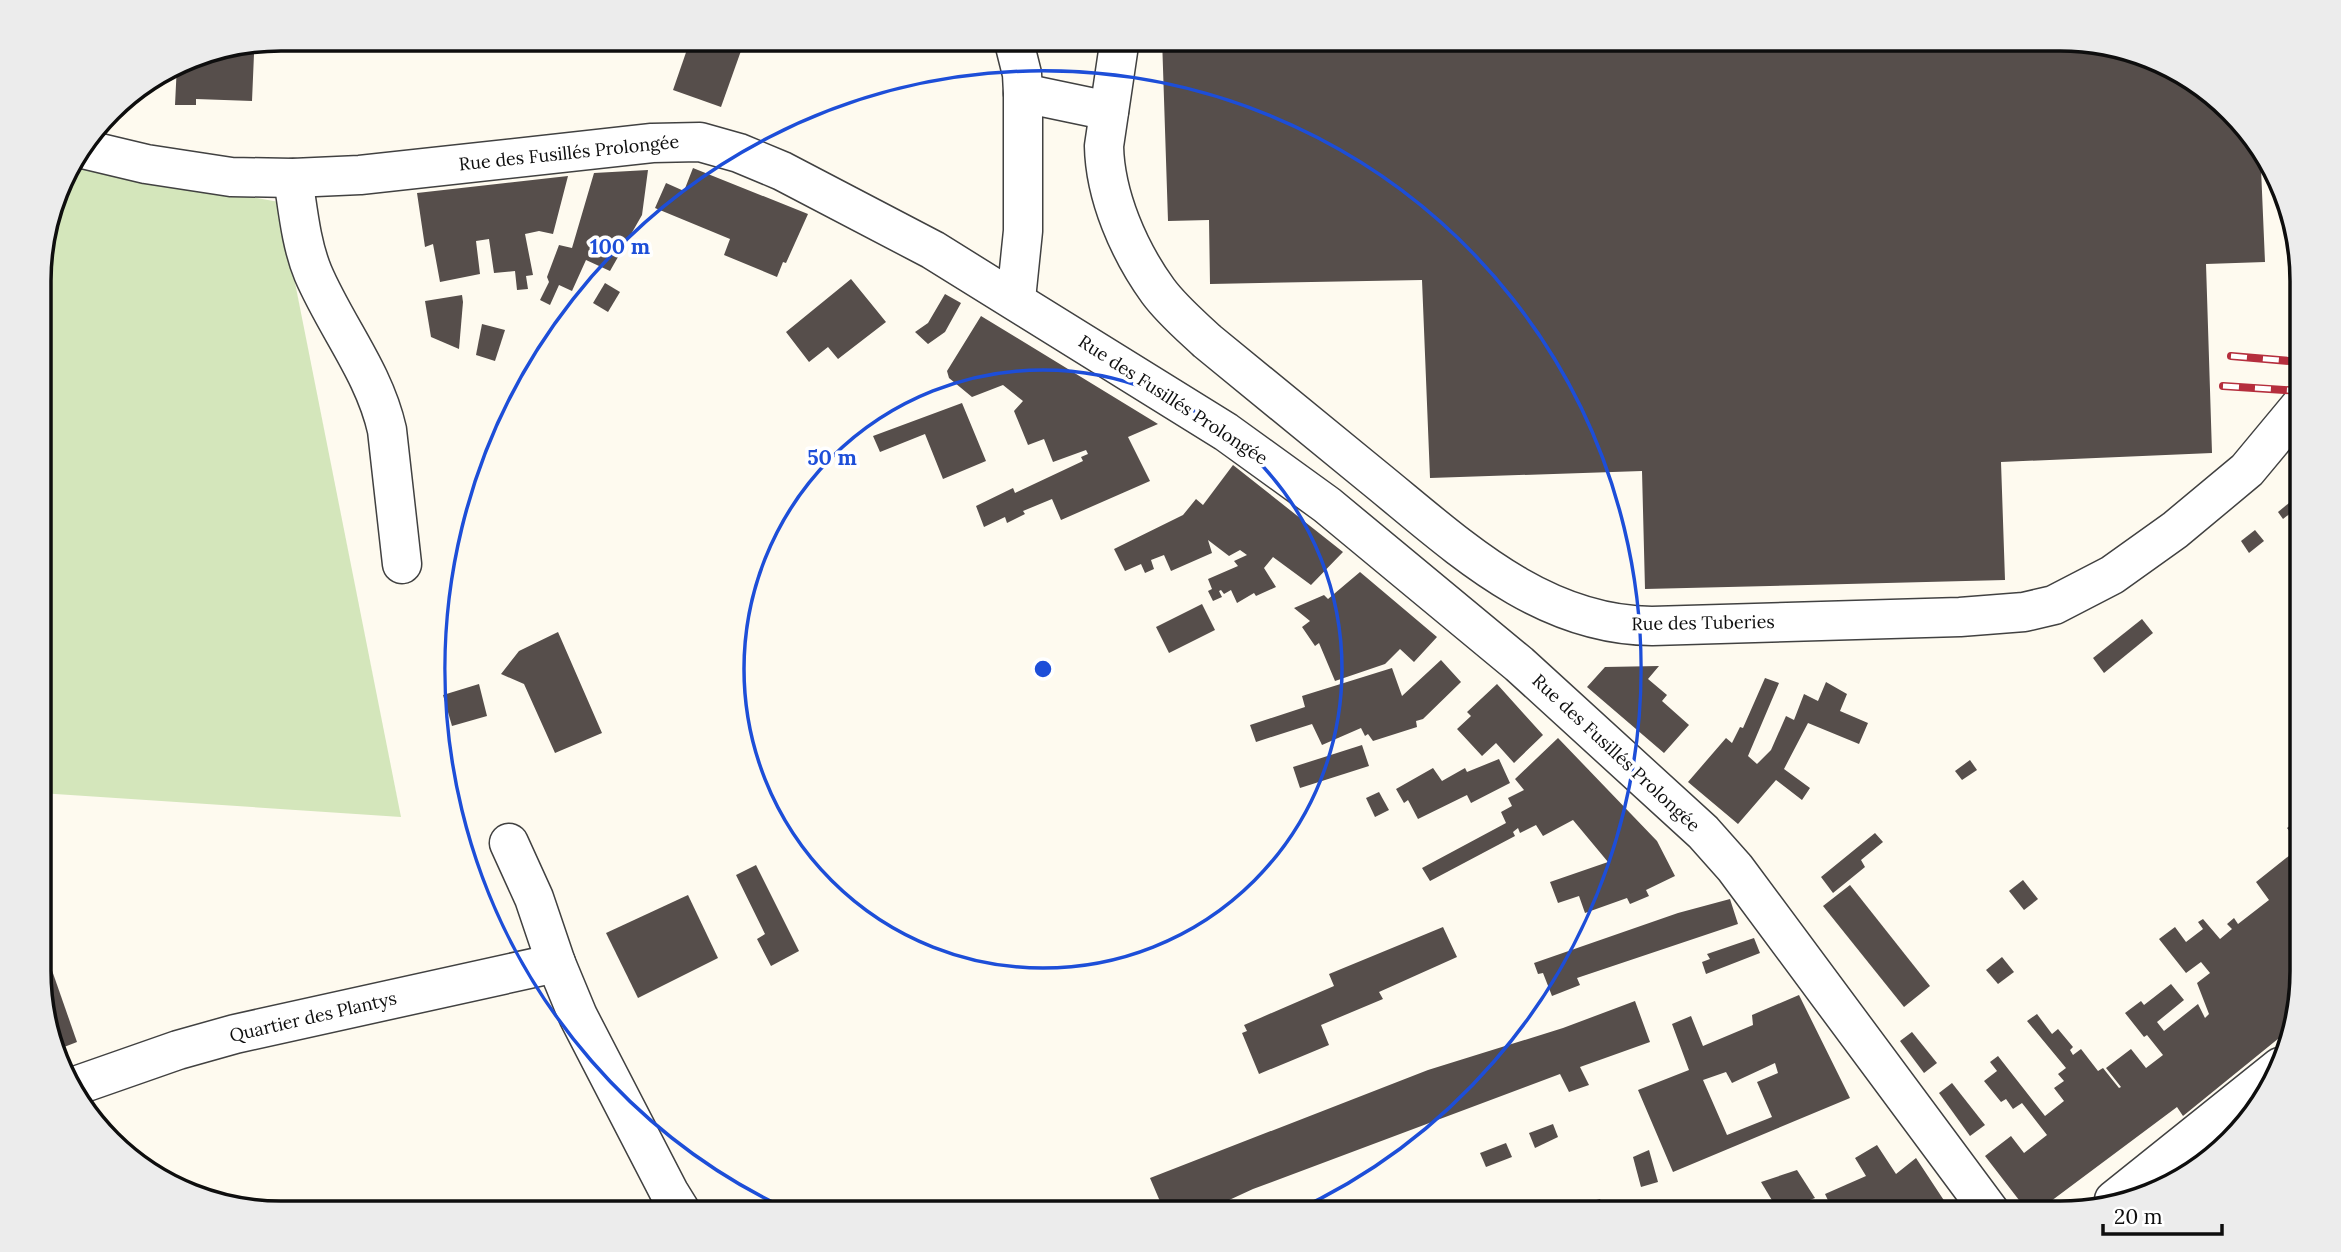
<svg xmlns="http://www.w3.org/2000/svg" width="2341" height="1252" font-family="Lora,serif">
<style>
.grass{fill:#d4e6bb}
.building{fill:#564e4b;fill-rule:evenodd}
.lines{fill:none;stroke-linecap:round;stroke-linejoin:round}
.minor-casing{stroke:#414141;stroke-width:41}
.minor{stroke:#fff;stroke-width:38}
.rail-casing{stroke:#b52e3d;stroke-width:8}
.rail{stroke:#fff;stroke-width:5;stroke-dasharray:16;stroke-linecap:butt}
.ring{fill:none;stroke:#1d4ed8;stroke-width:3.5}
.labels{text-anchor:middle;stroke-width:7;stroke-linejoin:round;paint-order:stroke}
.street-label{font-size:18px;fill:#0e0e0e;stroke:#fff}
.rim{fill:none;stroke:#0e0e0e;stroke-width:3.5}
.centre{fill:#1d4ed8;stroke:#fff;stroke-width:3.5}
.ring-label{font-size:21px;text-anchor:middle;font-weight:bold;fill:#1d4ed8;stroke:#fff;stroke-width:7;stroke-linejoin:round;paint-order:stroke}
</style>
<rect width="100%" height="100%" fill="#fefaef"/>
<polygon class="grass" points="71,164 279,202 401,817 40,793 39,265 64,173"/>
<g class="building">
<polygon points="691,38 716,38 742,48 721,107 673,90"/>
<polygon points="1162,38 2060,38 2168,64 2201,93 2201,99 2208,99 2260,145 2265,262 2206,264 2212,453 2001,462 2005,580 1645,589 1642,471 1430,478 1422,280 1210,284 1209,220 1168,221"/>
<polygon points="210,53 254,54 252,101 196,99 196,105 175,105 177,64 188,57"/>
<polygon points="693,168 808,214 786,263 783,262 777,277 724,255 730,239 655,208 666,183 684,191"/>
<polygon points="648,170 642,215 610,271 586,260 572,291 559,285 550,305 540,300 549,282 547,277 559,245 572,248 594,173"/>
<polygon points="568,176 553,234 539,231 525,234 533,275 526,276 528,289 517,290 515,271 494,273 489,239 476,241 480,274 440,282 433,244 425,247 417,193"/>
<polygon points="851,279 886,322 838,359 828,347 809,362 786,332"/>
<polygon points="605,283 620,292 608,312 593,303"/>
<polygon points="945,294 961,303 945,332 928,344 915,332 928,323"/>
<polygon points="462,295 463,302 459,349 431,337 425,301"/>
<polygon points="981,316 1158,424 1128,437 1150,481 1061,520 1052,499 1023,511 1025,514 1007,523 1005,517 984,527 976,506 1013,488 1015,493 1083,461 1081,457 1088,454 1086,450 1053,462 1044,439 1028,445 1014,411 1023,401 1003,385 972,397 949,378 947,371"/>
<polygon points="482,324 505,330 495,361 476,355"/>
<polygon points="962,403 986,461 943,479 925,434 880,452 873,436"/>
<polygon points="1233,465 1343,552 1311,585 1273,557 1264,568 1276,587 1256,596 1254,593 1237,603 1231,590 1224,594 1221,590 1219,591 1222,597 1213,601 1208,591 1212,589 1208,579 1238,566 1234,561 1247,555 1240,550 1229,556 1208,540 1212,553 1171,571 1164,555 1151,560 1154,569 1145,573 1141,564 1125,571 1114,549 1183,515 1196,499 1203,505"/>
<polygon points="2301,493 2301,505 2283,519 2278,512"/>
<polygon points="2255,530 2264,541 2249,553 2241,541"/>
<polygon points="1360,572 1437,637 1414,662 1400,649 1385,664 1335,681 1319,643 1315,646 1302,627 1310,621 1294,608 1324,595 1328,599"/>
<polygon points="1202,604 1215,630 1169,653 1156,627"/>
<polygon points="2142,619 2153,633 2104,673 2093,658"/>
<polygon points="558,632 602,733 555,753 524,684 501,674 519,651"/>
<polygon points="1441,660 1461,682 1423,719 1416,721 1417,727 1373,741 1368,734 1365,736 1361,728 1322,745 1312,724 1256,742 1250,725 1305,707 1302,696 1392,668 1402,696"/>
<polygon points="1659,666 1648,679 1667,695 1662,701 1689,725 1664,753 1587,687 1605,667"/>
<polygon points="1765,678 1779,683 1748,756 1757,764 1771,750 1786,716 1794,720 1804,694 1818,701 1826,682 1847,694 1840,711 1868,723 1859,744 1808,723 1784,769 1810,788 1802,800 1776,780 1738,824 1688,782 1726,738 1732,743 1740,727 1743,728"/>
<polygon points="479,684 487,716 452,726 443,695"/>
<polygon points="1497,684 1543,735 1514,763 1496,743 1482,756 1457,729 1471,716 1467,712"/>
<polygon points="1558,738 1657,841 1675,876 1646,890 1649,896 1630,904 1627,898 1585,913 1579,896 1558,903 1550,882 1608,862 1573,820 1543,836 1536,825 1520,833 1518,828 1513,832 1515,836 1430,881 1422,868 1506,823 1501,812 1512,806 1508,798 1524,790 1515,779"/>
<polygon points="1362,745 1369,766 1300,788 1293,767"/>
<polygon points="1499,759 1510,783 1471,803 1467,795 1418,819 1408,800 1404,803 1396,789 1433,768 1442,781 1465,768 1467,772"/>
<polygon points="1970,760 1977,770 1962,780 1955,771"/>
<polygon points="1379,792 1389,810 1375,817 1366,798"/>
<polygon points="2299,819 2302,823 2302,847 2287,828"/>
<polygon points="1875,833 1883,842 1861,860 1865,867 1833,893 1821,877"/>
<polygon points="2290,855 2302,872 2302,972 2289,1030 2183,1116 2177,1107 2035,1213 2029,1213 1985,1156 2011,1136 2024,1153 2047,1135 2022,1103 2013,1109 2006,1099 2001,1102 1984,1081 1997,1071 1990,1062 1998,1056 2045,1116 2064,1101 2054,1088 2064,1081 2058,1074 2066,1068 2027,1021 2037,1014 2052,1034 2058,1029 2073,1047 2070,1050 2073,1055 2081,1049 2098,1071 2103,1068 2119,1088 2121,1087 2106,1068 2131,1049 2146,1068 2163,1055 2147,1035 2144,1037 2125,1013 2141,1001 2144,1005 2171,984 2184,1000 2157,1022 2164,1031 2198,1004 2205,1018 2209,1014 2197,983 2210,973 2201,962 2186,973 2159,939 2175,927 2186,942 2203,929 2198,922 2203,919 2220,939 2232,929 2227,924 2234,918 2238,924 2269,900 2256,882"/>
<polygon points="756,865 799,951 771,966 757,939 765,934 736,875"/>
<polygon points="2023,880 2038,899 2024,910 2009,891"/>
<polygon points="1850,885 1930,986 1904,1007 1823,906"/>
<polygon points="688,895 718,958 638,998 606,933"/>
<polygon points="1730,899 1738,924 1577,978 1580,985 1552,996 1543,973 1538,974 1534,963 1678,913"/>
<polygon points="1443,927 1457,957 1379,992 1383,999 1321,1025 1329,1045 1259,1074 1242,1033 1247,1031 1244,1025 1334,986 1329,974"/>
<polygon points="40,936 77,1042 59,1049 41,1003"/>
<polygon points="1754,938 1760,953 1706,974 1702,962 1710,959 1707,954"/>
<polygon points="2002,957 2014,972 1998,984 1986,970"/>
<path d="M1799,995L1850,1098L1673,1172L1638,1090L1689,1070L1672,1024L1691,1016L1703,1046L1753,1025L1752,1015ZM1775,1063L1778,1073L1757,1082L1772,1117L1727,1135L1703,1080L1726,1072L1732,1083Z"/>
<polygon points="1635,1001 1650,1042 1580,1067 1589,1085 1569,1092 1560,1074 1253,1189 1201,1213 1165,1213 1150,1178 1428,1070 1563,1028"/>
<polygon points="1912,1032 1937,1063 1924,1073 1900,1041"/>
<polygon points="1952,1083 1985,1125 1970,1136 1939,1093"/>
<polygon points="1553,1124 1558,1137 1535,1148 1529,1133"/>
<polygon points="1506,1143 1512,1157 1486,1167 1480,1153"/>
<polygon points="1877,1145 1896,1174 1916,1158 1947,1205 1950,1203 1956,1213 1878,1213 1876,1209 1868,1213 1834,1213 1825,1194 1866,1176 1855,1158"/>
<polygon points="1649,1150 1658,1182 1641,1187 1633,1157"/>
<polygon points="1797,1170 1815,1198 1779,1212 1761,1182"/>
<polygon points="1600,1199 1606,1210 1598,1213 1585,1213 1582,1204"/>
</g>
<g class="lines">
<g class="minor-casing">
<g id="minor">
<polyline points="1013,38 1022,74 1023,93 1023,231 1016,299"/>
<path d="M1120,38L1104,146C1105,196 1129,251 1158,291C1172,310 1190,325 1207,341C1262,386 1317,431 1372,476C1456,544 1538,625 1652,626L1960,617L2024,612L2054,605L2112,575L2175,530L2247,470L2301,405"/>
<polyline points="1023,93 1109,111"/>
<polyline points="83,149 146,164 231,177 293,178 360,175 652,143 700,142 739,153 782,171 933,250 1226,432 1327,505 1519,664 1703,832 1735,868 1991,1213"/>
<path d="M293,178C298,210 301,244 313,273C336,327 374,372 387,430L402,564"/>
<polyline points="509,843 534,898 556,963 578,1016 669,1192 682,1213"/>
<polyline points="75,1086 178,1050 235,1034 556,963"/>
<polyline points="2114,1200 2280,1067"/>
</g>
</g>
<use href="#minor" class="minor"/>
<g class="rail-casing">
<g id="rail">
<polyline points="2231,356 2301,362"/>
<polyline points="2223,386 2301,391"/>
</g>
</g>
<use href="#rail" class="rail"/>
</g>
<g class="ring">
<circle cx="1043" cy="669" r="299"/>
<path d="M795 1213A598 598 0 1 1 1291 1213"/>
</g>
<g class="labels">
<g class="street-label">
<text transform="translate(569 153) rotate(-6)" y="6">Rue des Fusillés Prolongée</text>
<text transform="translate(1173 400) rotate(33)" y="6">Rue des Fusillés Prolongée</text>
<text transform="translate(1703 623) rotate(-1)" y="6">Rue des Tuberies</text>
<text transform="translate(1616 753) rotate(43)" y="6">Rue des Fusillés Prolongée</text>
<text transform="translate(313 1017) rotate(-13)" y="6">Quartier des Plantys</text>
</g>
</g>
<path d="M0 0H2341V1252H0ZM281 51H2060A230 230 0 0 1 2290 281V971A230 230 0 0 1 2060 1201H281A230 230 0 0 1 51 971V281A230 230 0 0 1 281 51Z" fill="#ececec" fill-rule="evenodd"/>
<path class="rim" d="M281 51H2060A230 230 0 0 1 2290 281V971A230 230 0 0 1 2060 1201H281A230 230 0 0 1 51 971V281A230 230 0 0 1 281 51Z"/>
<circle cx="1043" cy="669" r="10" class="centre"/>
<g class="ring-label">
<text x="620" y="254">100 m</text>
<text x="832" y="465">50 m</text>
</g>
<path d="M2103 1224v10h119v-10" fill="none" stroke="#0e0e0e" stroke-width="3.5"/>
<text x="2114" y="1224" font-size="21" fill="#0e0e0e" stroke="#ffffff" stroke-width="5" paint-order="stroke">20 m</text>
</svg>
